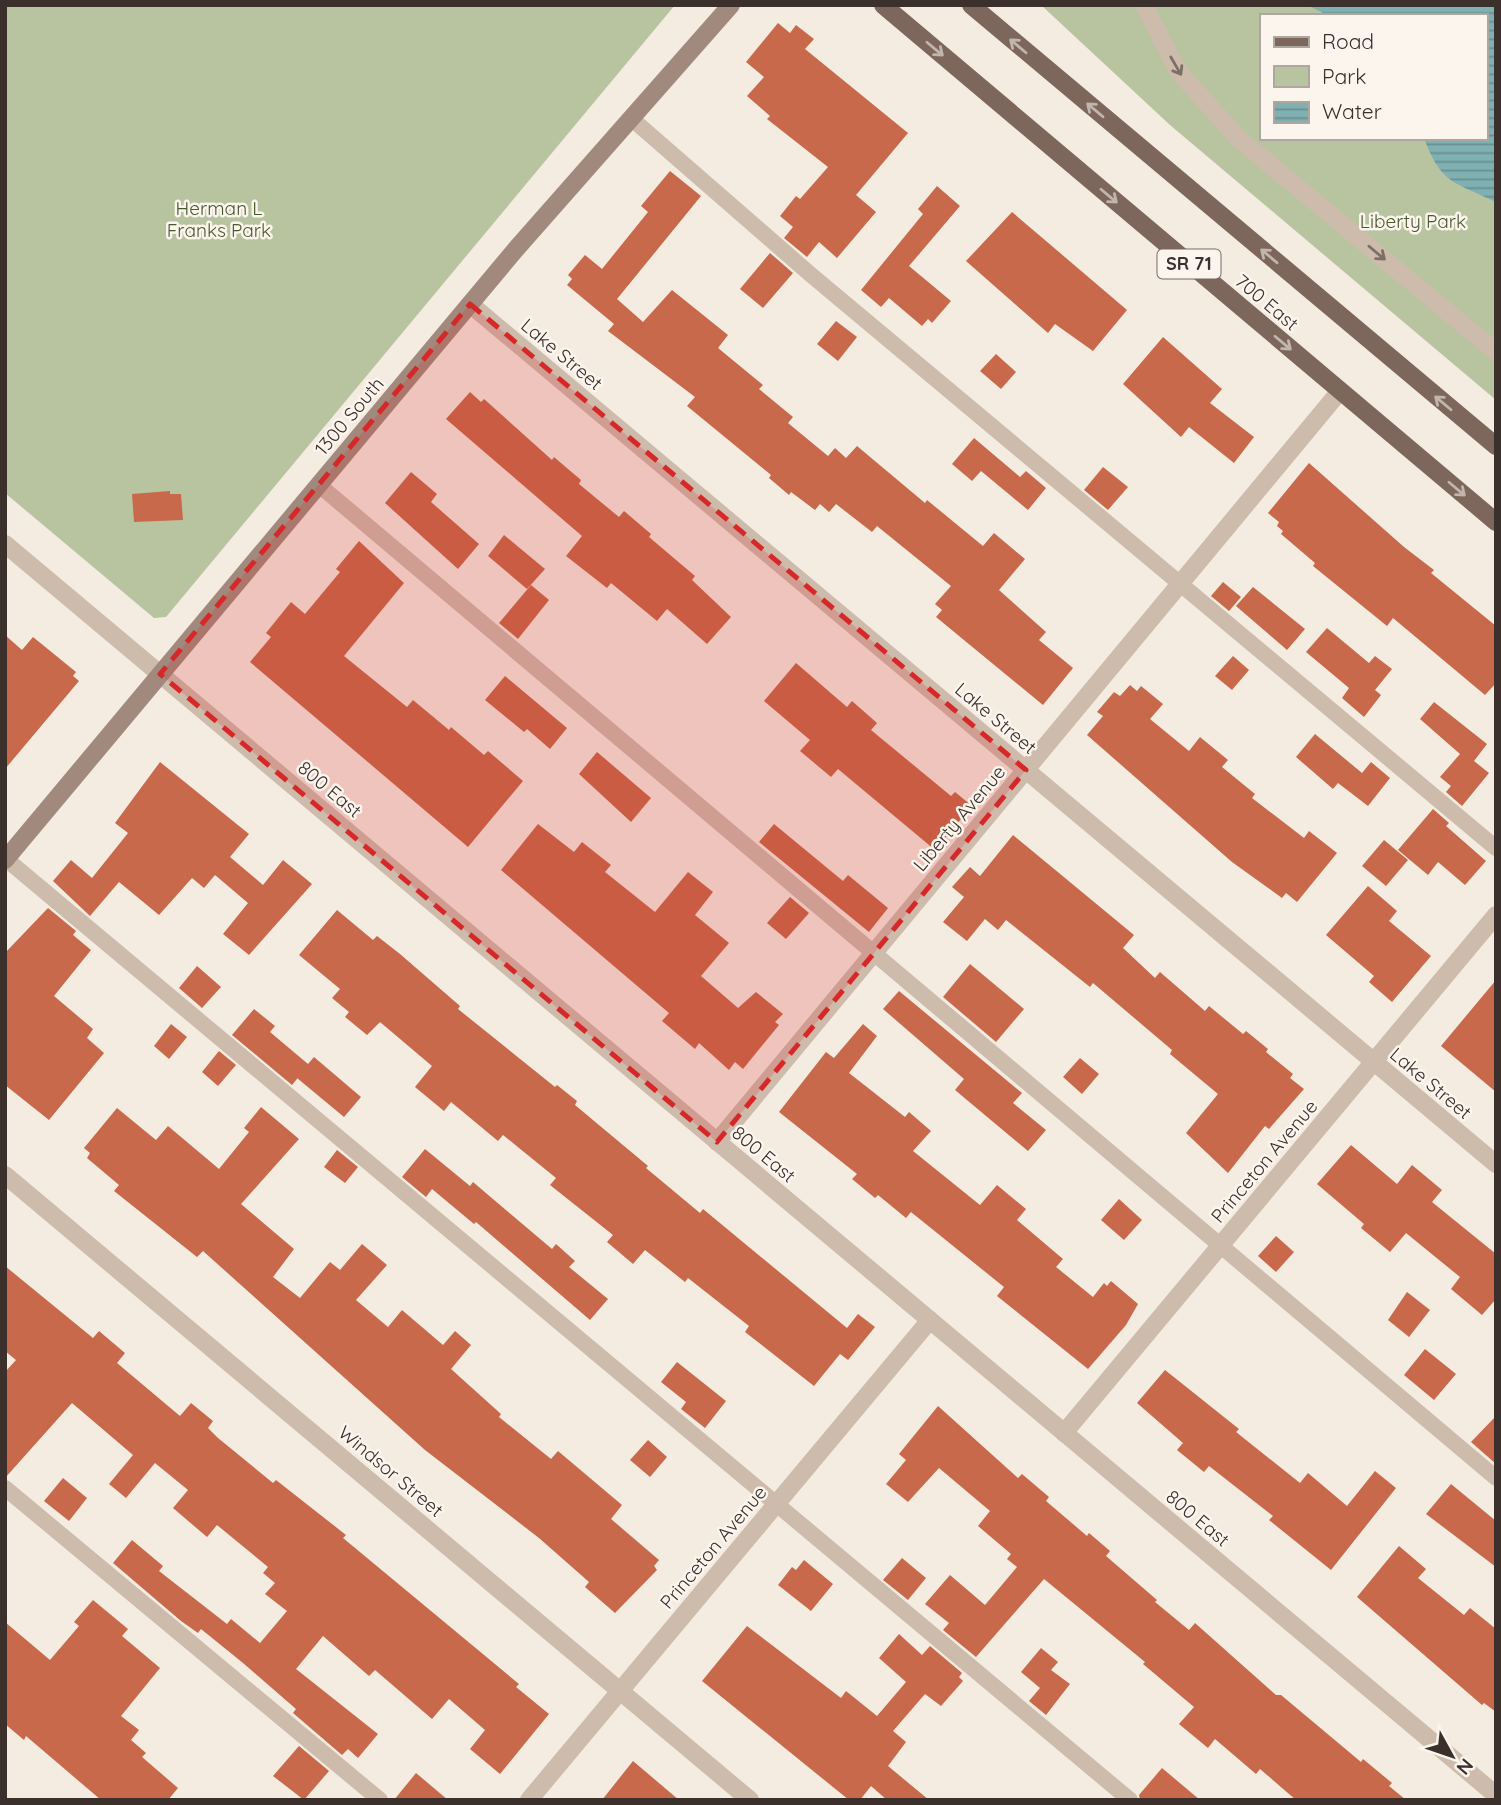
<svg xmlns="http://www.w3.org/2000/svg" width="1501" height="1805" font-family="Quicksand,sans-serif">
<style>
.green{fill:#b8c4a0;fill-rule:evenodd}
.water{fill:url(#water-rules)}
.building{fill:#c8694b}
.lines{fill:none;stroke-linecap:round;stroke-linejoin:round}
.lane{stroke:#cdbbac;stroke-width:16}
.street{stroke:#cdbbac;stroke-width:18}
.secondary{stroke:#a18a7d;stroke-width:18}
.primary{stroke:#7d675c;stroke-width:18}
.oneway{stroke:#c2b5ac}
.oneway2{stroke:#7d6f65}
.marked{fill:#d62828;fill-opacity:0.2;stroke:#d62828;stroke-width:5;stroke-dasharray:14 9;stroke-linejoin:round}
.labels{text-anchor:middle;stroke-width:5;stroke-linejoin:round;paint-order:stroke}
.shield{fill:#fbf5ee;stroke:#756b66;stroke-width:2}
.shield-label{font-size:18px;font-weight:bold;fill:#3b302b}
.park-label{font-size:19px;fill:#4a5a2e;stroke:#fbf5ee}
.street-label{font-size:19px;fill:#3b302b;stroke:#fbf5ee}
</style>
<defs>
<pattern id="water-rules" width="6" height="5" patternUnits="userSpaceOnUse" patternTransform="scale(1.75)"><rect width="6" height="5" fill="#7fb0b2"/><path d="M0 2.5h6" fill="none" stroke="#699091"/></pattern>
</defs>
<rect width="100%" height="100%" fill="#f4ebe1"/>
<g class="green">
<polygon points="5,5 675,5 166,617 154,618 5,493"/>
<path d="M1041,5H1496V400L1170,125ZM1261,16H1485V138H1261Z"/>
</g>
<path class="water" d="M1307,5H1496V202C1454,182 1441,184 1424,138H1485V16H1329Z"/>
<g class="building">
<polygon points="778,23 790,33 796,25 814,39 805,49 908,133 856,195 876,212 837,258 819,242 807,257 784,238 793,227 780,216 796,196 800,199 828,167 767,119 770,116 747,96 764,77 746,62"/>
<polygon points="670,171 701,196 617,299 643,322 672,290 728,335 718,348 763,385 759,389 793,417 788,423 828,456 835,448 846,458 857,446 925,503 927,500 983,546 994,533 1025,559 999,590 1046,632 1039,640 1073,668 1043,705 936,617 942,610 935,604 951,586 877,526 872,532 836,504 829,512 820,504 815,510 791,492 789,495 769,478 771,475 687,406 695,397 608,331 614,324 567,285 572,279 568,275 585,255 602,269 648,212 641,206"/>
<polygon points="937,186 960,206 909,266 951,301 932,323 928,319 922,326 889,298 881,307 861,290 923,214 918,209"/>
<polygon points="1012,212 1127,310 1093,351 1055,324 1048,333 966,261"/>
<polygon points="770,253 793,273 763,308 740,289"/>
<polygon points="836,321 857,337 838,361 817,344"/>
<polygon points="1163,337 1222,389 1210,403 1254,437 1234,463 1189,427 1181,437 1123,384"/>
<polygon points="996,354 1016,372 1001,389 980,371"/>
<polygon points="470,392 481,402 484,399 552,460 554,457 568,469 581,480 579,484 619,517 624,511 651,534 649,537 695,576 692,580 731,617 707,644 667,609 657,621 611,583 607,588 566,556 582,536 446,419"/>
<polygon points="974,438 1020,477 1026,471 1046,488 1028,510 981,471 972,481 952,464"/>
<polygon points="1309,463 1404,547 1434,570 1431,573 1496,626 1496,683 1485,695 1393,618 1387,626 1313,566 1315,563 1281,534 1283,531 1277,526 1279,522 1268,513"/>
<polygon points="1103,467 1128,487 1108,510 1084,490"/>
<polygon points="411,472 437,494 431,502 479,544 458,569 385,503"/>
<polygon points="170,491 170,494 181,494 183,520 134,522 132,494"/>
<polygon points="504,535 545,569 527,589 488,556"/>
<polygon points="359,541 404,583 344,656 407,707 413,700 449,730 451,727 484,755 488,751 523,781 468,847 250,662 271,637 266,633 291,602 305,614 340,572 336,569"/>
<polygon points="1223,582 1241,597 1229,611 1211,596"/>
<polygon points="531,585 549,600 518,639 499,623"/>
<polygon points="1253,587 1305,629 1287,650 1236,606"/>
<polygon points="1327,628 1369,663 1375,656 1392,669 1375,690 1381,695 1364,717 1342,698 1349,688 1306,652"/>
<polygon points="5,635 22,650 33,637 76,672 73,676 79,681 5,769"/>
<polygon points="1233,656 1249,670 1232,690 1215,676"/>
<polygon points="796,663 847,707 852,701 877,723 871,730 951,796 955,792 972,806 935,850 838,769 831,777 800,751 810,740 764,701"/>
<polygon points="505,676 567,728 550,749 527,729 524,732 485,700"/>
<polygon points="1130,685 1137,691 1141,686 1163,704 1150,719 1189,751 1200,737 1228,760 1222,767 1255,794 1252,798 1304,838 1309,831 1337,853 1297,902 1286,893 1282,898 1232,862 1087,735 1103,716 1097,712 1114,692 1120,696"/>
<polygon points="1434,702 1487,744 1474,761 1489,773 1462,806 1446,792 1451,786 1440,777 1460,754 1420,719"/>
<polygon points="1315,734 1362,773 1371,762 1390,778 1368,806 1338,783 1333,789 1296,757"/>
<polygon points="597,752 651,798 631,822 579,774"/>
<polygon points="160,762 249,834 230,857 263,885 283,860 312,884 249,955 223,934 248,903 215,875 204,888 192,878 159,915 119,882 90,916 53,881 71,860 92,878 128,833 115,823"/>
<polygon points="1433,809 1449,823 1446,826 1486,861 1465,885 1438,862 1428,875 1398,850"/>
<polygon points="538,824 574,852 582,842 611,865 605,872 655,912 688,872 713,892 695,915 729,943 701,976 738,1008 756,992 783,1014 775,1022 779,1025 743,1069 735,1062 729,1070 699,1043 695,1049 662,1021 669,1013 501,870"/>
<polygon points="774,824 843,881 848,875 888,908 869,932 759,842"/>
<polygon points="1013,835 1134,935 1123,948 1155,978 1160,972 1205,1011 1209,1006 1243,1034 1246,1031 1268,1049 1266,1052 1293,1074 1290,1078 1304,1089 1269,1129 1265,1126 1228,1173 1186,1133 1218,1094 1170,1054 1172,1050 1093,983 1090,987 1006,920 998,930 985,919 967,941 943,922 964,897 952,887 970,867 980,876"/>
<polygon points="1384,840 1408,860 1386,886 1362,866"/>
<polygon points="1368,886 1397,911 1389,921 1431,956 1392,1002 1369,982 1374,976 1326,935"/>
<polygon points="790,897 809,913 786,939 767,923"/>
<polygon points="48,908 76,931 73,935 91,950 54,996 93,1029 87,1038 104,1053 49,1120 5,1085 5,953"/>
<polygon points="337,910 373,940 377,936 400,954 460,1006 458,1009 555,1087 557,1085 577,1101 575,1105 648,1166 646,1168 700,1213 703,1209 847,1328 858,1314 875,1327 848,1360 840,1354 814,1386 745,1332 749,1326 688,1278 685,1282 645,1250 633,1264 607,1242 613,1235 550,1185 556,1178 503,1135 498,1141 451,1102 444,1111 415,1087 432,1066 380,1022 367,1035 345,1017 349,1012 332,998 340,989 299,955"/>
<polygon points="970,964 1024,1009 996,1042 943,997"/>
<polygon points="197,966 221,987 202,1008 179,988"/>
<polygon points="1496,980 1496,1092 1441,1046"/>
<polygon points="899,991 1022,1093 1013,1103 1046,1130 1028,1151 955,1090 964,1079 883,1009"/>
<polygon points="254,1009 275,1026 270,1032 308,1064 314,1057 361,1097 344,1117 297,1078 305,1069 292,1085 232,1035"/>
<polygon points="171,1024 187,1037 169,1059 154,1046"/>
<polygon points="863,1024 877,1036 849,1073 905,1117 909,1112 931,1131 913,1151 980,1205 997,1185 1026,1209 1017,1220 1063,1259 1056,1267 1093,1297 1104,1283 1107,1286 1111,1281 1138,1304 1126,1325 1088,1369 997,1296 1004,1287 911,1212 906,1218 878,1195 875,1198 852,1179 857,1174 779,1112 826,1052 834,1058"/>
<polygon points="219,1051 236,1065 218,1086 202,1072"/>
<polygon points="1080,1058 1099,1074 1082,1094 1063,1077"/>
<polygon points="261,1107 299,1139 241,1204 294,1249 273,1277 300,1298 330,1262 340,1270 362,1244 387,1265 356,1300 388,1327 402,1310 443,1345 455,1331 471,1345 451,1369 501,1414 499,1417 551,1459 558,1451 622,1505 611,1519 659,1560 654,1566 657,1570 615,1613 585,1587 589,1582 539,1538 425,1450 203,1251 197,1257 114,1191 119,1185 87,1158 90,1153 84,1148 117,1108 156,1140 168,1126 219,1169 249,1132 244,1128"/>
<polygon points="1351,1145 1397,1184 1412,1165 1442,1190 1432,1202 1496,1254 1496,1299 1482,1315 1451,1289 1460,1277 1406,1233 1390,1252 1361,1228 1364,1224 1317,1184"/>
<polygon points="425,1149 470,1186 473,1182 552,1249 556,1244 575,1261 569,1267 608,1299 590,1320 476,1222 474,1224 432,1189 426,1197 402,1177"/>
<polygon points="337,1150 358,1167 345,1183 324,1167"/>
<polygon points="1119,1199 1142,1220 1124,1240 1101,1220"/>
<polygon points="1276,1236 1294,1252 1276,1272 1258,1256"/>
<polygon points="5,1266 93,1338 99,1331 125,1353 117,1363 180,1416 191,1403 213,1421 208,1428 218,1438 273,1483 276,1480 346,1535 343,1538 519,1684 516,1687 549,1714 500,1774 470,1749 485,1730 449,1699 432,1719 375,1670 369,1676 323,1636 296,1669 378,1734 358,1758 348,1749 342,1755 293,1713 296,1709 243,1663 201,1629 198,1633 181,1621 113,1563 132,1540 163,1566 159,1571 227,1624 231,1619 260,1643 287,1611 265,1594 275,1583 263,1573 268,1567 217,1525 207,1537 173,1508 188,1490 155,1463 126,1498 109,1484 133,1455 72,1403 5,1478 5,1372 16,1360 5,1351"/>
<polygon points="1407,1292 1430,1310 1409,1337 1388,1320"/>
<polygon points="1425,1349 1456,1374 1434,1400 1404,1375"/>
<polygon points="677,1362 726,1401 705,1428 681,1409 686,1402 661,1382"/>
<polygon points="1165,1370 1239,1429 1236,1432 1300,1483 1308,1473 1347,1506 1375,1471 1396,1488 1331,1570 1269,1520 1273,1516 1209,1466 1204,1472 1177,1450 1183,1443 1137,1403"/>
<polygon points="938,1406 1018,1478 1022,1474 1049,1497 1046,1501 1087,1536 1089,1533 1110,1551 1106,1556 1157,1600 1155,1602 1189,1630 1195,1623 1276,1695 1281,1695 1361,1762 1363,1759 1392,1783 1389,1786 1406,1800 1296,1800 1260,1769 1256,1774 1215,1739 1208,1748 1179,1724 1194,1707 1143,1664 1145,1662 1044,1579 976,1657 943,1630 949,1623 925,1604 950,1575 985,1605 1017,1567 1007,1559 1011,1554 978,1526 990,1511 939,1468 908,1502 886,1484 906,1460 899,1454"/>
<polygon points="1496,1416 1496,1464 1471,1442"/>
<polygon points="648,1440 667,1457 650,1477 630,1460"/>
<polygon points="63,1478 87,1498 69,1521 44,1501"/>
<polygon points="1451,1484 1496,1521 1496,1567 1426,1514"/>
<polygon points="1399,1546 1426,1569 1418,1578 1464,1615 1470,1608 1496,1629 1496,1712 1484,1703 1482,1705 1357,1597"/>
<polygon points="902,1558 926,1578 908,1600 883,1580"/>
<polygon points="804,1560 833,1584 811,1611 778,1585 792,1567 796,1570"/>
<polygon points="93,1600 128,1629 122,1636 160,1668 121,1716 139,1730 131,1740 146,1753 142,1757 178,1788 168,1800 101,1800 26,1736 24,1740 5,1724 5,1622 50,1660 79,1626 74,1622"/>
<polygon points="747,1626 841,1698 846,1691 877,1716 906,1682 879,1658 899,1634 922,1655 930,1646 962,1673 959,1677 963,1681 941,1706 925,1694 893,1731 906,1742 888,1766 929,1800 887,1800 871,1786 860,1800 849,1800 702,1681"/>
<polygon points="1041,1648 1058,1662 1051,1670 1070,1684 1046,1715 1029,1701 1040,1688 1021,1672"/>
<polygon points="299,1746 329,1771 304,1800 273,1776"/>
<polygon points="633,1761 679,1800 602,1800"/>
<polygon points="1162,1768 1200,1800 1140,1800 1139,1795"/>
<polygon points="416,1773 448,1800 394,1800"/>
</g>
<g class="lines">
<g class="lane">
<polyline points="632,119 810,274 1496,848"/>
<polyline points="319,485 1496,1478"/>
<polyline points="6,859 1130,1800"/>
<polyline points="5,1488 380,1800"/>
</g>
<g class="street">
<polyline points="1144,5 1178,71 1238,138 1496,352"/>
<polyline points="470,304 1496,1164"/>
<polyline points="5,544 1496,1795"/>
<polyline points="717,1142 1340,391"/>
<polyline points="5,1175 750,1800"/>
<polyline points="1064,1433 1496,915"/>
<polyline points="529,1800 930,1320"/>
</g>
<polyline class="secondary" points="5,860 516,249 731,5"/>
<g class="primary">
<polyline points="883,5 1496,522"/>
<polyline points="971,5 1496,446"/>
</g>
</g>
<defs><path id="oneway-shaft" d="M-6 0H5M1.5-3L5.5 0L1.5 3" fill="none" stroke-width="1.6" stroke-linecap="round" stroke-linejoin="round" transform="scale(1.75)"/></defs>
<g class="oneway">
<use href="#oneway-shaft" transform="translate(1018 46) rotate(-140)"/>
<use href="#oneway-shaft" transform="translate(935 49) rotate(40)"/>
<use href="#oneway-shaft" transform="translate(1095 110) rotate(-140)"/>
<use href="#oneway-shaft" transform="translate(1109 196) rotate(40)"/>
<use href="#oneway-shaft" transform="translate(1269 256) rotate(-140)"/>
<use href="#oneway-shaft" transform="translate(1283 343) rotate(40)"/>
<use href="#oneway-shaft" transform="translate(1443 403) rotate(-140)"/>
<use href="#oneway-shaft" transform="translate(1457 489) rotate(40)"/>
</g>
<g class="oneway2">
<use href="#oneway-shaft" transform="translate(1176 66) rotate(60)"/>
<use href="#oneway-shaft" transform="translate(1377 253) rotate(40)"/>
</g>
<path class="marked" d="M470,304L1026,770L717,1142L160,674Z"/>
<g class="labels">
<rect class="shield" x="1157.5" y="249.5" width="63" height="29" rx="5"/>
<g class="shield-label">
<text x="1189" y="270">SR 71</text>
</g>
<g class="park-label">
<text x="219" y="215">Herman L<tspan x="219" dy="22">Franks Park</tspan></text>
<text x="1413" y="228">Liberty Park</text>
</g>
<g class="street-label">
<text transform="translate(1267 302) rotate(40)" y="7">700 East</text>
<text transform="translate(562 354) rotate(40)" y="7">Lake Street</text>
<text transform="translate(349 416) rotate(-50)" y="7">1300 South</text>
<text transform="translate(996 718) rotate(40)" y="7">Lake Street</text>
<text transform="translate(330 789) rotate(40)" y="7">800 East</text>
<text transform="translate(959 818) rotate(-50)" y="7">Liberty Avenue</text>
<text transform="translate(1431 1083) rotate(40)" y="7">Lake Street</text>
<text transform="translate(764 1154) rotate(40)" y="7">800 East</text>
<text transform="translate(1264 1161) rotate(-50)" y="7">Princeton Avenue</text>
<text transform="translate(391 1471) rotate(40)" y="7">Windsor Street</text>
<text transform="translate(1198 1518) rotate(40)" y="7">800 East</text>
<text transform="translate(713 1547) rotate(-50)" y="7">Princeton Avenue</text>
</g>
</g>
<rect width="1501" height="1805" fill="none" stroke="#3b302b" stroke-width="14"/>
<rect x="1260" y="14" width="228" height="126" fill="#fbf5ee" stroke="#aea6a0" stroke-width="2"/>
<rect x="1274" y="37" width="35" height="10" fill="#7d675c" stroke="#aea6a0" stroke-width="2"/>
<text x="1322" y="49" font-size="21" fill="#3b302b">Road</text>
<rect x="1274" y="66" width="35" height="21" fill="#b8c4a0" stroke="#aea6a0" stroke-width="2"/>
<text x="1322" y="84" font-size="21" fill="#3b302b">Park</text>
<rect x="1274" y="102" width="35" height="21" fill="url(#water-rules)" stroke="#aea6a0" stroke-width="2"/>
<text x="1322" y="119" font-size="21" fill="#3b302b">Water</text>
<g transform="translate(1452 1756) rotate(130)" stroke="#fbf5ee" stroke-width="5" paint-order="stroke">
<path d="M0-5L12 26L0 18L-12 26Z" fill="#3b302b"/>
<text y="-10" font-size="19" font-weight="bold" text-anchor="middle" fill="#3b302b">N</text>
</g>
</svg>
